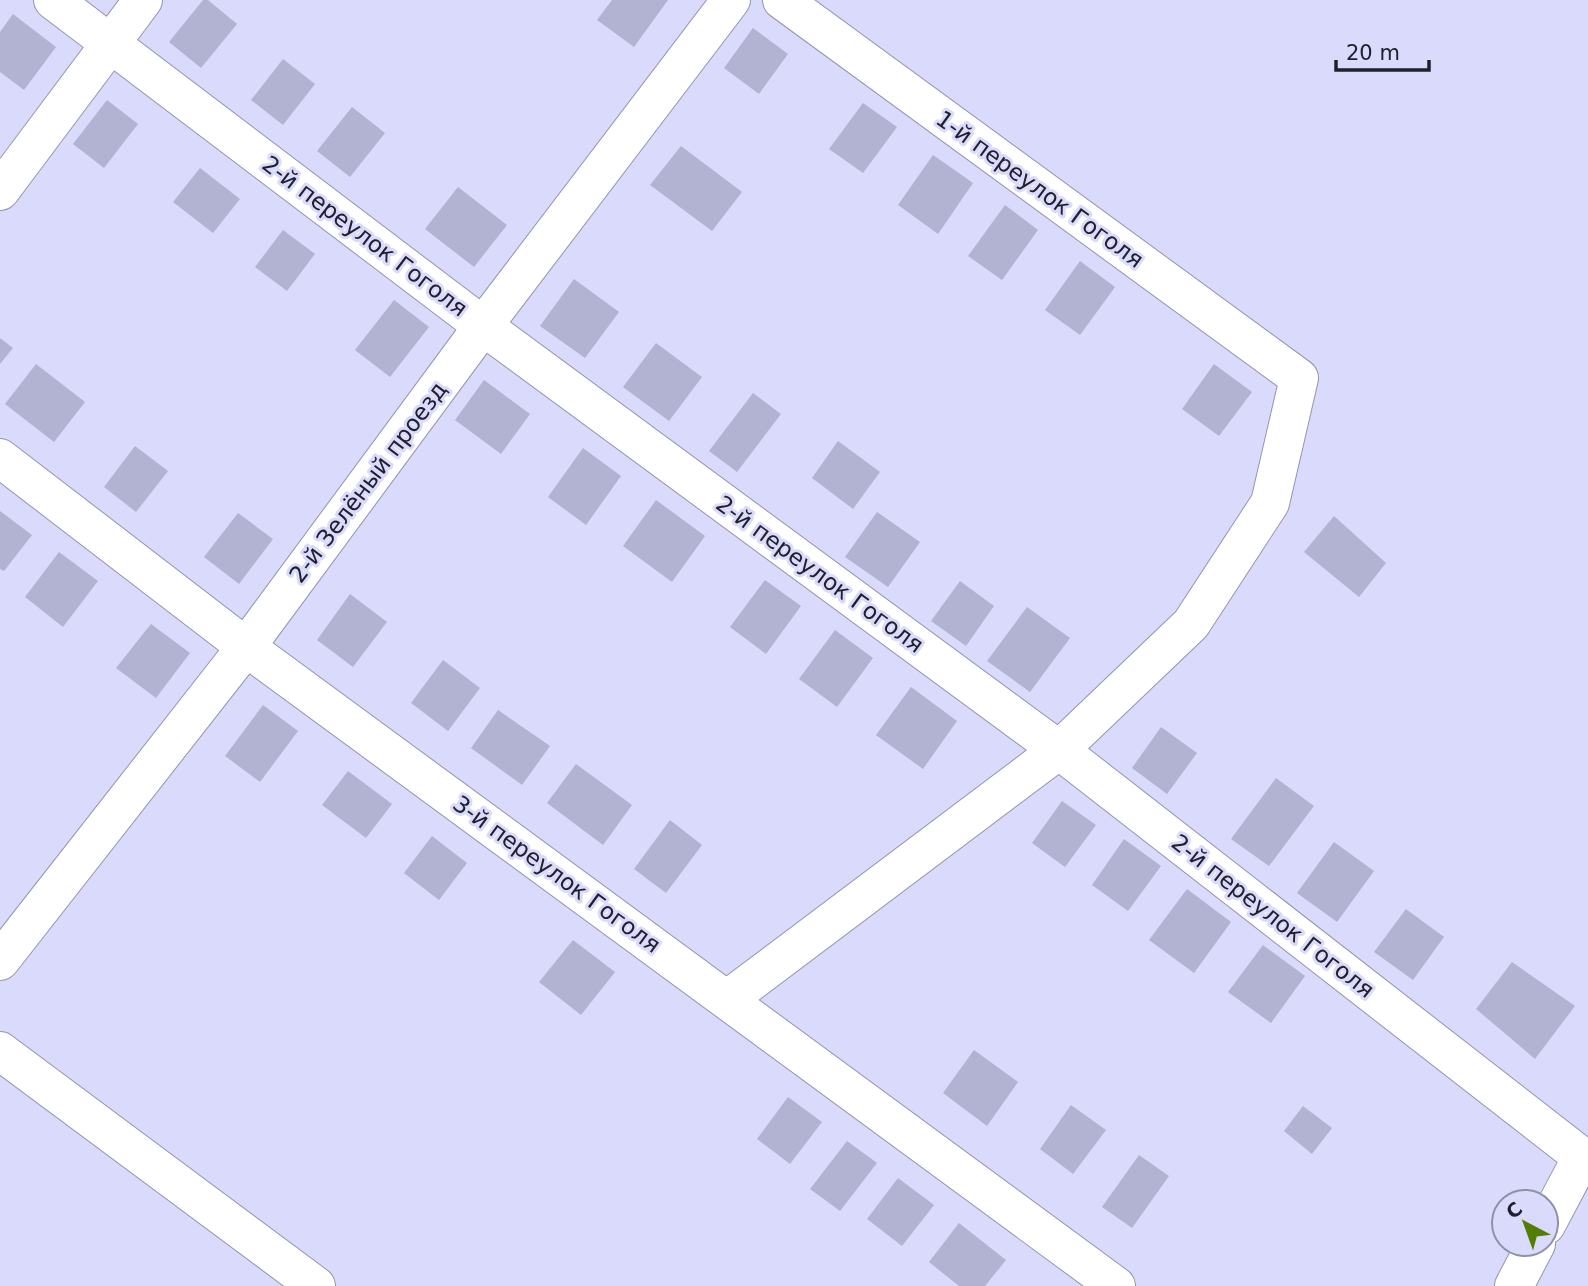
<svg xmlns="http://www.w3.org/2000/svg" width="1588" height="1286" font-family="'DejaVu Sans',sans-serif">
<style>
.building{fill:#b2b2d2}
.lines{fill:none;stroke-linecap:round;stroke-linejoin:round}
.minor-casing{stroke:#9393b2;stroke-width:40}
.minor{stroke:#fff;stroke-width:38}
.labels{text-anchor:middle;stroke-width:6;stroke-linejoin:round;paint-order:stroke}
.street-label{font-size:23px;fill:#20202c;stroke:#dadbfc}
</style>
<rect width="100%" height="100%" fill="#dadbfc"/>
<g class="building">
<polygon points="203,0 208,0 237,24 201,68 169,42"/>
<polygon points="612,0 668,0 634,47 597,20"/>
<polygon points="13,14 56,47 24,90 0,72 0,32"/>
<polygon points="753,28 788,54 759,94 724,68"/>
<polygon points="283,59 315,84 283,125 251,100"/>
<polygon points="107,100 138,124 104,168 73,144"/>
<polygon points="863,103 897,127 863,173 829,149"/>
<polygon points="352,107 385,133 350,177 317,151"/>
<polygon points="681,146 742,192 712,231 650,185"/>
<polygon points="933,155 973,183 938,234 898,205"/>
<polygon points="200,168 240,199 213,233 173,202"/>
<polygon points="458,187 507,225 474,267 425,229"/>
<polygon points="1005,205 1038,230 1002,280 968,256"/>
<polygon points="283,230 315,254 287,291 255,267"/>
<polygon points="1080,261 1115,287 1080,335 1045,310"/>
<polygon points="574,279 619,312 585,358 540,326"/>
<polygon points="394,300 429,327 390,377 355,350"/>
<polygon points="0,338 13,348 0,364"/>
<polygon points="656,343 702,377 669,421 623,387"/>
<polygon points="36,364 85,402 54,442 5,404"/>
<polygon points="1214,364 1252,392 1219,436 1182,409"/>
<polygon points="484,380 530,414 501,454 455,420"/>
<polygon points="753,393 781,414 737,472 709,451"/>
<polygon points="838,441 880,472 853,509 812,478"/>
<polygon points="135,446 168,471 136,512 104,487"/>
<polygon points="583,448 621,476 586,525 548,497"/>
<polygon points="656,500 705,536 672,582 623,546"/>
<polygon points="0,511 32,535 4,571 0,569"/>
<polygon points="877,512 920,542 888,587 845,557"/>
<polygon points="238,513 273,539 239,584 204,557"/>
<polygon points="1334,516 1386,563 1359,597 1304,552"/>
<polygon points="59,552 98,581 63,627 25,597"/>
<polygon points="765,580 801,606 766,654 730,627"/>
<polygon points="960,581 994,606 966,646 931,621"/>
<polygon points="350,594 387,622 353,667 317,640"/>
<polygon points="1027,607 1070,638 1030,692 987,661"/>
<polygon points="151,624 190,653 156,698 116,668"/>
<polygon points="835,630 873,658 837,707 799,679"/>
<polygon points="443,660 480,688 448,731 411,703"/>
<polygon points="911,687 957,721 923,769 876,735"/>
<polygon points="263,705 298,731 260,782 225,756"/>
<polygon points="498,710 550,746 522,785 471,748"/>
<polygon points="1161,727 1197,753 1167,794 1132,768"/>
<polygon points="576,764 632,805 603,845 547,803"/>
<polygon points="348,771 392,804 366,838 322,805"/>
<polygon points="1276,778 1314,806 1269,866 1231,839"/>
<polygon points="1062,801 1096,825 1065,867 1032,843"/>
<polygon points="670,820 702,845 666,893 634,869"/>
<polygon points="432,836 467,863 439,900 404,873"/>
<polygon points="1124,839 1161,866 1128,911 1092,885"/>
<polygon points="1334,842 1374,871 1337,922 1297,893"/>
<polygon points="1187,889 1231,922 1194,973 1149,940"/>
<polygon points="1406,909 1444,937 1413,980 1374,952"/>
<polygon points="573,940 615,972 581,1015 539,982"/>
<polygon points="1263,945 1305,976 1271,1023 1228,992"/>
<polygon points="1512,962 1575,1006 1535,1059 1476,1009"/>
<polygon points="974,1050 1018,1082 987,1126 943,1093"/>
<polygon points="788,1097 822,1122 790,1164 757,1139"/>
<polygon points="1071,1105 1106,1130 1073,1174 1040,1149"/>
<polygon points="1303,1106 1332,1128 1312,1154 1284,1131"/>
<polygon points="847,1141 877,1163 840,1211 810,1189"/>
<polygon points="1139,1155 1169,1176 1132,1228 1102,1207"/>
<polygon points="898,1178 934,1205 902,1246 867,1219"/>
<polygon points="959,1223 1006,1260 985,1286 959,1286 929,1262"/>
</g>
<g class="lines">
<g class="minor-casing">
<g id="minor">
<polyline points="53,0 483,326 1059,750 1582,1157 1546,1225"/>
<polyline points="0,191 143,0"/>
<polyline points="0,458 246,647 1116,1286"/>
<polyline points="0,961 246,647 483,326 731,0"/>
<polyline points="728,999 1059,750 1191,624 1270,503 1299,378 782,0"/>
<polyline points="0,1051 316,1286"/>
<polyline points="1514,1286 1536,1244"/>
</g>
</g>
<use href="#minor" class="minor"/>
</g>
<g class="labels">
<g class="street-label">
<text transform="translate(1040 189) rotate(36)" y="8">1-й переулок Гоголя</text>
<text transform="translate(365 236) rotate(37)" y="8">2-й переулок Гоголя</text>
<text transform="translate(368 482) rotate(-53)" y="8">2-й Зелёный проезд</text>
<text transform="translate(820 574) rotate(36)" y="8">2-й переулок Гоголя</text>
<text transform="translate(557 874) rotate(36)" y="8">3-й переулок Гоголя</text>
<text transform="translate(1273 916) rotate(38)" y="8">2-й переулок Гоголя</text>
</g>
</g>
<g transform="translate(1525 1223) rotate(319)"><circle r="33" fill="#dadbfc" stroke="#9090a9" stroke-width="2"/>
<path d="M0-5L12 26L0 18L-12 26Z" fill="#527e03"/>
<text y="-10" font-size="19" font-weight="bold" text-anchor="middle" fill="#20202c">С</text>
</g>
<path d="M1336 60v10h93v-10" fill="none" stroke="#20202c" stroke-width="3.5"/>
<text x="1346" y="60" font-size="21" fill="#20202c" stroke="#dadbfc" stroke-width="5" paint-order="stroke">20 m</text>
</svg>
